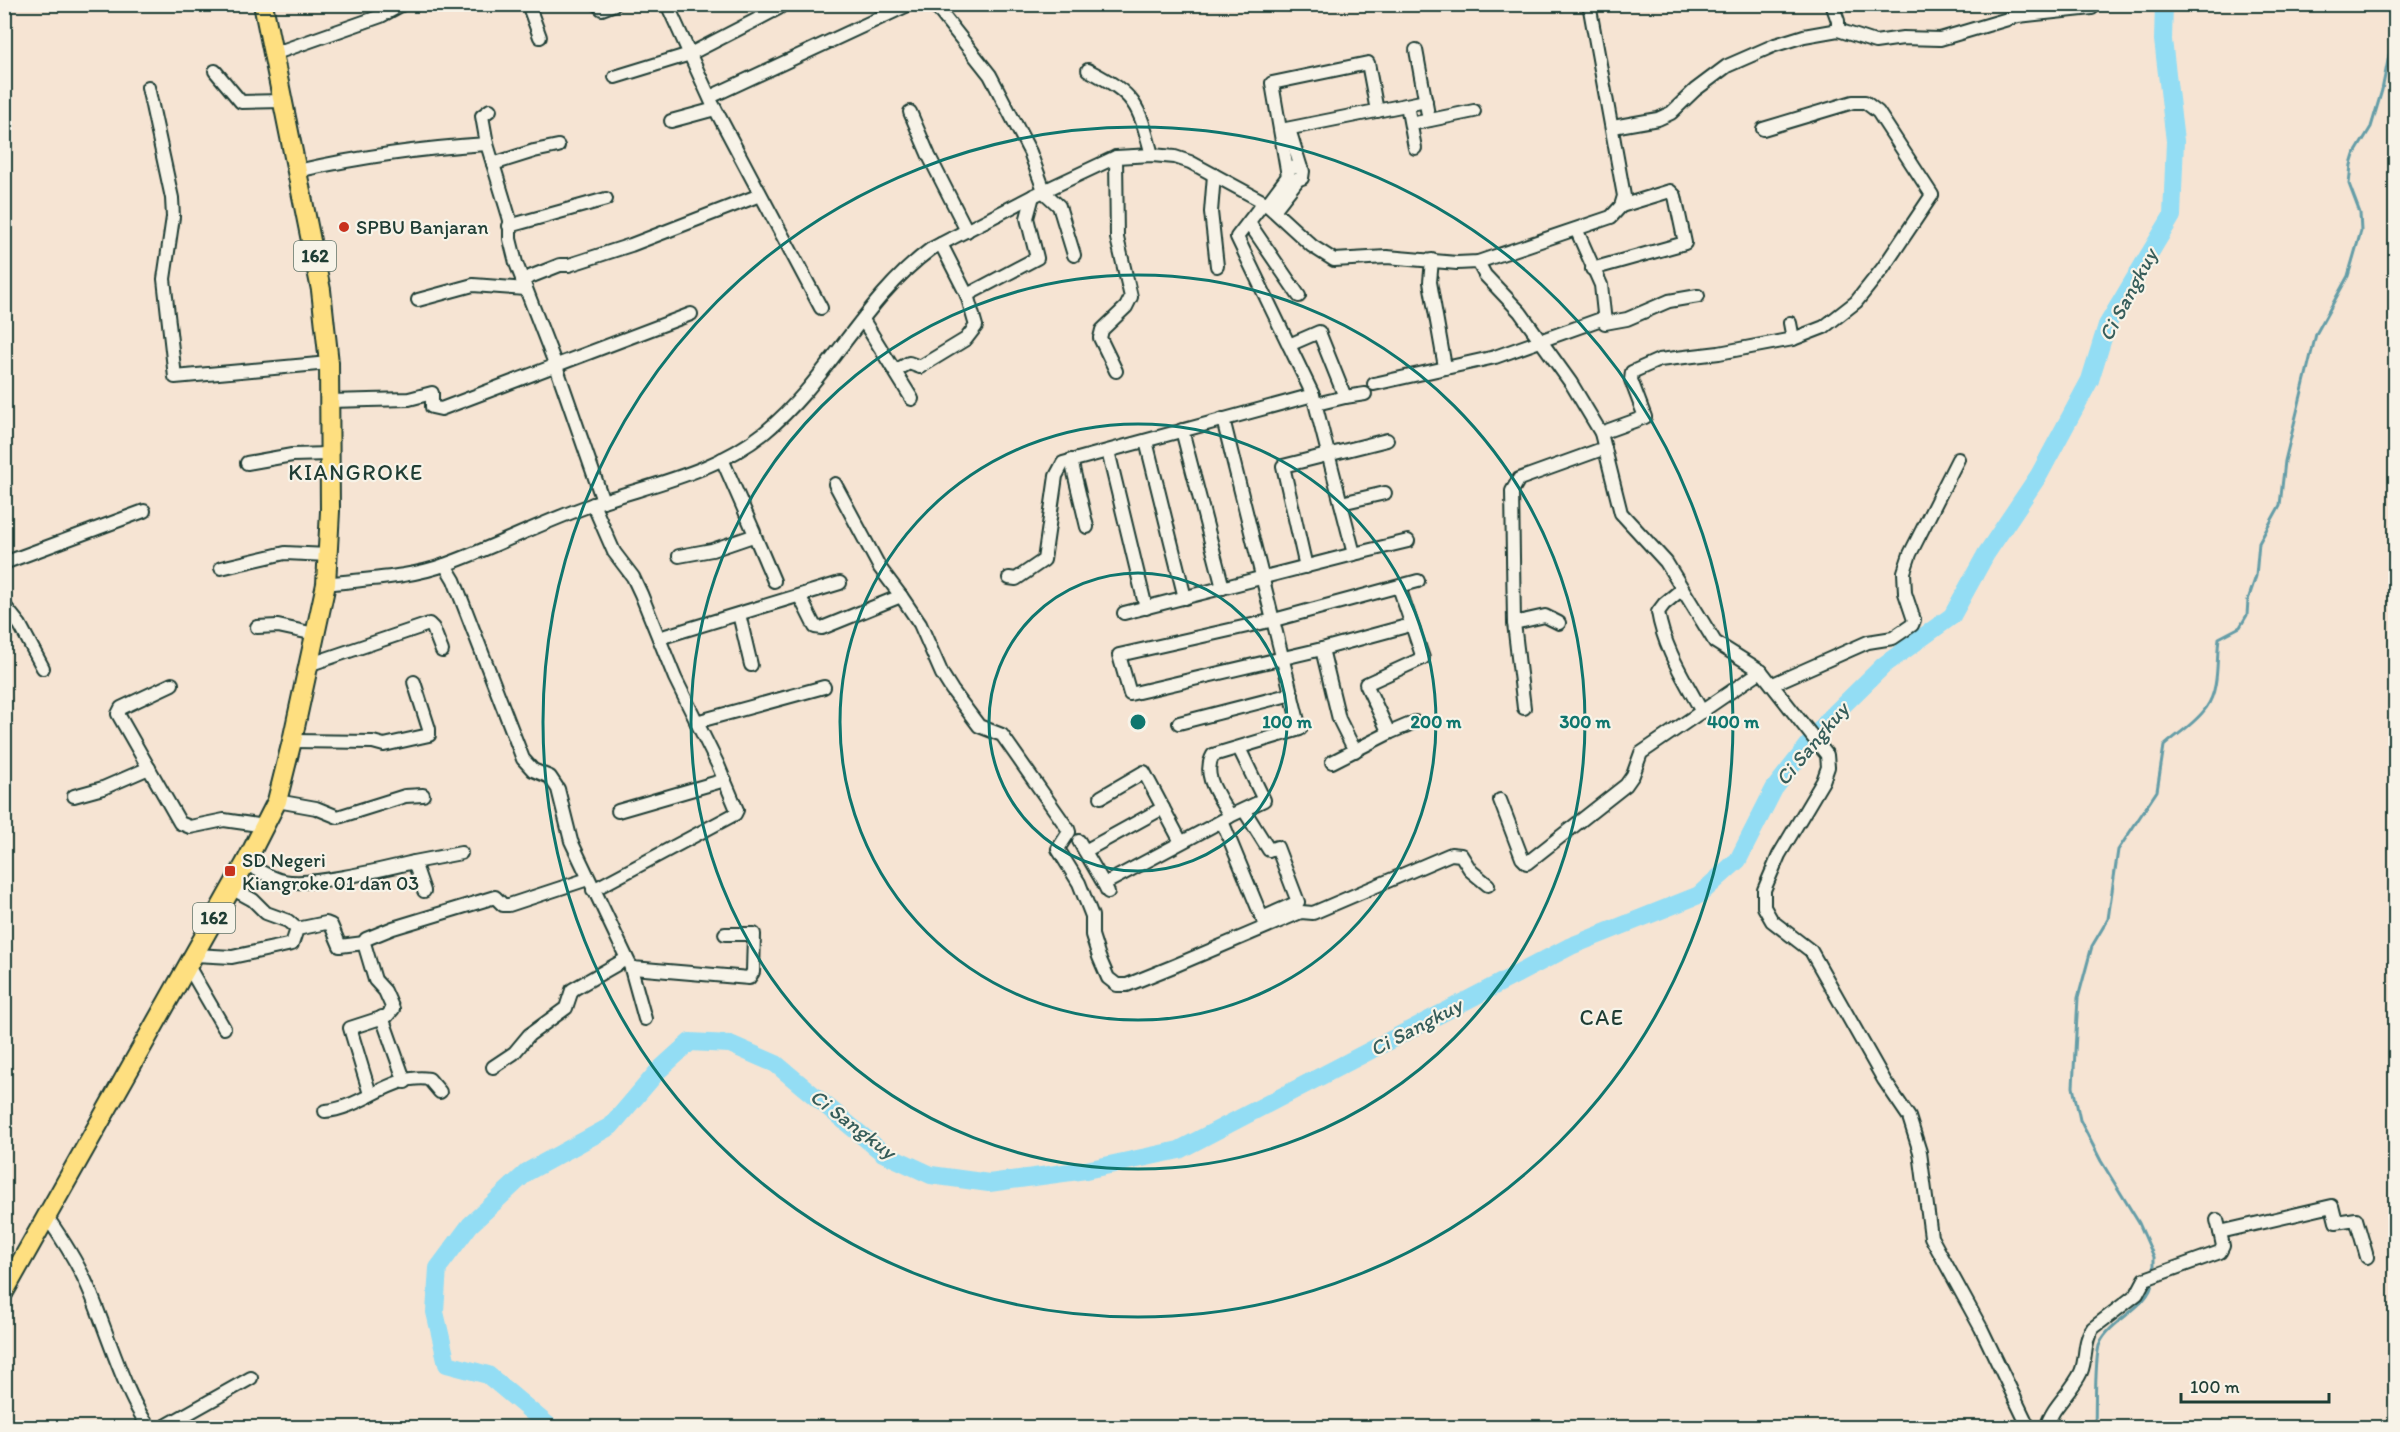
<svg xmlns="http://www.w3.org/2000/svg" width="2400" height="1432" font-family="Itim,sans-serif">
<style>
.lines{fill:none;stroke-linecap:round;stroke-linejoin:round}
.stream{stroke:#659da7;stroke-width:3}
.river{stroke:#93ddf4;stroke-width:18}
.minor-casing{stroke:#1f3d34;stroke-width:16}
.primary-casing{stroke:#1f3d34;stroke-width:22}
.minor{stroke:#f7f3e8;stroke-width:12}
.primary{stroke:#fedf80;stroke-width:18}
.ring{fill:none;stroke:#0f766e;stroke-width:3}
.poi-dot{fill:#c8321e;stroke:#f7f3e8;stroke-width:2}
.labels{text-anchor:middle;stroke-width:4.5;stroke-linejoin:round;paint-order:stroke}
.shield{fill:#f7f3e8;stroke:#60746a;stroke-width:1.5}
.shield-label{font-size:18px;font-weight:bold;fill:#1f3d34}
.poi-label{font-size:20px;fill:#1f3d34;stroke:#f7f3e8;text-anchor:start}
.water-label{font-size:21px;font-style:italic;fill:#365d5a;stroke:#f7f3e8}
.quarter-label{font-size:22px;letter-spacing:1.5px;fill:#1f3d34;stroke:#f7f3e8}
.centre{fill:#0f766e;stroke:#f7f3e8;stroke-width:3}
.ring-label{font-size:18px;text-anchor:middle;font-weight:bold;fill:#0f766e;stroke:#f7f3e8;stroke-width:4.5;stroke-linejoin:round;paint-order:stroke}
</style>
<rect width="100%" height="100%" fill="#f6e4d3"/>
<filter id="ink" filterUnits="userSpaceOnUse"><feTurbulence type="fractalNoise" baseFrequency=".0167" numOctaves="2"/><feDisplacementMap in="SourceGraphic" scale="12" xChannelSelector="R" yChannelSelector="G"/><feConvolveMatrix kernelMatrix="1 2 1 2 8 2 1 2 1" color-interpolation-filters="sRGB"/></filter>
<g filter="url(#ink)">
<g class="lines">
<g class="stream">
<path d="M2154,1273V1257L2139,1223L2101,1161L2080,1120L2073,1087L2078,998L2092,946L2108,919L2118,850L2157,791L2164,746C2177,734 2196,723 2206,708C2220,689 2216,660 2219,638L2240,627L2247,615L2248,600L2256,576L2259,543L2280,505L2285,461L2316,334L2348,276L2361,231L2360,213L2349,184L2351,165L2354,155L2371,127L2382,90L2396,21"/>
<path d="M2095,1428C2096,1410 2094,1356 2100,1343C2111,1319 2150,1307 2153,1280"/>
</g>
<polyline class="river" points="551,1428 488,1375 447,1364 435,1312 438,1268 470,1225 527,1172 611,1126 658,1071 690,1042 730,1044 776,1064 883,1153 931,1175 989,1183 1086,1170 1179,1150 1571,946 1699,895 1738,860 1774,789 1828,720 1884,665 1952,616 1986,554 2039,475 2090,380 2107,325 2172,216 2175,141 2163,40 2164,4"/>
<g class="minor-casing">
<g id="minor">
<polyline points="528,4 540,37"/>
<polyline points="597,4 602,9 615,4"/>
<polyline points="667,4 712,103 821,308"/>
<polyline points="934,4 990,75 1030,152 1045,193 1059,206 1074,255"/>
<polyline points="1832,4 1838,21 1838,30"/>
<polyline points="1416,50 1429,120"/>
<polyline points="273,54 381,16 403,4"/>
<path d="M1088,70C1136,95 1138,103 1152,155"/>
<polyline points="215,71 241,102 283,101"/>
<polyline points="615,77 690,54 779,8 780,4"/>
<polyline points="148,87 172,198 173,217 164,279 175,377 329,363"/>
<polyline points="710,97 910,4"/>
<polyline points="1407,105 1415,148"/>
<polyline points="910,112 929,156 967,231"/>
<polyline points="671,121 715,109"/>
<polyline points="1411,124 1474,111"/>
<polyline points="1613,127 1658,119 1671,113 1695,90 1727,66 1775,45 1804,36 1838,30 1875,42 1903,38 1940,39 2018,16 2092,8"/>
<polyline points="1289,129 1301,168"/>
<polyline points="1763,129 1853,102 1865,102 1878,112 1932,195 1883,268 1856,302 1824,327 1793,339"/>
<polyline points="1281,130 1426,101"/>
<polyline points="487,144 510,220 510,239 516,263 556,366 603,501"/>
<polyline points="493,164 534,151 558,146"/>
<polyline points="1289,169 1299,166 1303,171 1302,178 1293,181 1288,176 1272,83 1368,63 1377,111"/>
<path d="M297,171C359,157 423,148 487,144L482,116L490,110"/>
<polyline points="1214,175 1211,212 1217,266"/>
<polyline points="1267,204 1288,176"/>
<polyline points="1275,209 1296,182"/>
<polyline points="1249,223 1299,296"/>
<polyline points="509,226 606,199"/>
<polyline points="1577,231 1601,285 1605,323 1627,319 1669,301 1698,296"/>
<polyline points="941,244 967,295"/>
<polyline points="1432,260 1430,282 1445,367"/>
<polyline points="1478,262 1485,275 1520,312 1571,383 1601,433 1621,513 1666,562 1715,642 1761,671 1827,755 1828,767 1823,781 1779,855 1764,890 1764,907 1772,921 1811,951 1884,1080 1909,1117 1920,1152 1931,1237 1981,1328 2029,1428"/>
<polyline points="1592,269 1685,243 1675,196 1670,191 1621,206"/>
<polyline points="522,280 560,265 569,265 631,245 760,195"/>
<polyline points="418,300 473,285 526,289"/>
<polyline points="863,320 912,399"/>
<polyline points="1289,345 1319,332 1345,397 1365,394"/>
<polyline points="895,371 909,363 920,367 966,339 976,326 967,295 1037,258 1027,218 1033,196"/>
<polyline points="1116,371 1100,338 1102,330 1126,307 1131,297 1117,238 1116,157"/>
<polyline points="1374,384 1495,357 1604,318"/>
<polyline points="1313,395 1354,554 1408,541"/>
<polyline points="329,401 409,399 432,393 432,407 441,409 691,314"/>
<polyline points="1316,404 1345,397"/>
<path d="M1223,419L1300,729L1213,755C1201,776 1220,797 1230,816L1264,800L1239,748"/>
<polyline points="1182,430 1223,588"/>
<polyline points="1601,433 1645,417 1631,380 1632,372 1659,360 1719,353 1793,339 1790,323"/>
<polyline points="1146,441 1185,598"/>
<polyline points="1108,451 1146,608"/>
<polyline points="1071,460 1087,527"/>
<polyline points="247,463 292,455 329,454"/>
<polyline points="835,484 880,568 901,596"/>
<polyline points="1341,503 1385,493"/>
<polyline points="754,534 774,581"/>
<polyline points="679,556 712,550 753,536 754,532 722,459"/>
<polyline points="4,563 144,511"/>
<polyline points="445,565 454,580 523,759 533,770 550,777 558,789 571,841 630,965 645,1019"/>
<polyline points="1306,567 1283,466 1387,440"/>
<polyline points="221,568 285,553 328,555"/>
<polyline points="1009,578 1016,579 1044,560 1056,476 1063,463 1313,395 1237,237 1264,202"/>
<path d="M326,584C365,579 410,578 447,564C497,546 544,521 594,504C652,484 714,473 764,433C829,380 863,299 931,249L1033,196L1116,157L1152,155L1175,157L1190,162L1264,202L1312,246L1334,260L1387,257L1457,263L1478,262L1611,217L1621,206L1624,196L1589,4"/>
<polyline points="1399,587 1423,658 1366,684 1389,733 1415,722"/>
<path d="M1682,589L1664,604L1658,612C1664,649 1685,680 1702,712"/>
<polyline points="800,597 815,627 822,628 901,596 920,624 942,674 952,690 979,726 1002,735 1068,829 1069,832 1058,849 1079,883 1092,916 1092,935 1099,957 1108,978 1117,985 1127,985 1174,966 1301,912 1313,913 1451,854 1461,855 1471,871 1488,885"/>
<polyline points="4,605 20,625 43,668"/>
<polyline points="1124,613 1354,554"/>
<polyline points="739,614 751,665"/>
<polyline points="1514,623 1524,708"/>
<polyline points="1559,623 1545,616 1514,623 1512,491 1519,479 1605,448"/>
<polyline points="257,627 278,626 315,634"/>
<polyline points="659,638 840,583"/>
<polyline points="1322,649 1403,627"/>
<polyline points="308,665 429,624 433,628 442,651"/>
<polyline points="172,684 121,708 118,714 180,823 190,827 224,820 265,826"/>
<polyline points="1773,684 1868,642 1893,638 1912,625 1914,620 1905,593 1904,572 1910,554 1958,459"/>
<polyline points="696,722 824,687"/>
<polyline points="1179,723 1292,694"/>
<polyline points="292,741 373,742 384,745 429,735 429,729 414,682"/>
<polyline points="1355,751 1339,719 1322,649 1130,694 1119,655 1274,620 1418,581"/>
<polyline points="1332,762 1389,733"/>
<polyline points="74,796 103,788 149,768"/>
<polyline points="1101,797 1144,772 1163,808"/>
<polyline points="1500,800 1522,858 1527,863 1626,785 1633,775 1641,753 1761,671"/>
<polyline points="277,801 316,808 338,817 405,796 423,795"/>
<polyline points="618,811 725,780"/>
<polyline points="1222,821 1262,918 1298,902 1277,847 1269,850 1244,810"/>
<polyline points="1079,841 1104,884"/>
<polyline points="1085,851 1163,808 1181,842"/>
<polyline points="414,862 461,853"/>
<path d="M245,864C258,869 271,879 284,881C311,887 384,869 414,862L424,891"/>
<polyline points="231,888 253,900 266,913 288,921 297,929"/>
<polyline points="593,890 735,814 737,810 718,765 675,678 641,594 633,577 614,552 593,504"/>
<polyline points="1108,892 1104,884 1229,817"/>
<polyline points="195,955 232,957 292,944 297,929 326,923 331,925 340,946 364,943"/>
<polyline points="630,965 633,968 749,978 753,972 754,934 725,934"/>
<polyline points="188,966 224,1028"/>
<polyline points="382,1017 405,1082"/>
<polyline points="493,1067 514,1053 529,1035 566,1008 572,990 626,959"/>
<polyline points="370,1094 350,1028 387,1016 393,1009 385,991 375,980 364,943 366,939 393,928 495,897 503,905 509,905 588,879"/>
<path d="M325,1111C360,1109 393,1073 429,1079L440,1092"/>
<path d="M47,1217C63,1240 78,1263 89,1289C103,1320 129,1407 151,1428"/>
<polyline points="2217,1220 2220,1232"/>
<polyline points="162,1428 251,1378"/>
<path d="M2046,1428C2052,1406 2072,1392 2081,1372C2087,1358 2083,1341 2093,1328L2137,1294L2145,1279L2220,1252L2223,1246L2220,1232L2332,1206L2336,1222L2356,1219L2367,1257"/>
</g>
</g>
<g class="primary-casing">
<polyline id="primary" points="4,1292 245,864 277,801 292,741 326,584 330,511 329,363 321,290 263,4"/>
</g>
<use href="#minor" class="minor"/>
<use href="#primary" class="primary"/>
</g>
</g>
<g class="ring">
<circle cx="1138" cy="722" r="149"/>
<circle cx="1138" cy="722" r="298"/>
<circle cx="1138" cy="722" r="447"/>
<circle cx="1138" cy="722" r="595"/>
</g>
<g class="poi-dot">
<circle cx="344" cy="227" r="6"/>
<rect x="224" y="865" width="12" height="12" rx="3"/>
</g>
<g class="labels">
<g class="shield">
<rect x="294" y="241" width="42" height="30" rx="4.5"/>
<rect x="193" y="903" width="42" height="30" rx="4.5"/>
</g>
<g class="shield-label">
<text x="315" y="262">162</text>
<text x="214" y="924">162</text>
</g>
<g class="poi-label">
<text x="356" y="234">SPBU Banjaran</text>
<text x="242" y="867">SD Negeri<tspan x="242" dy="23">Kiangroke 01 dan 03</tspan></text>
</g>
<g class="water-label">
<text transform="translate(2128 295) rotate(-62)" y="7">Ci Sangkuy</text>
<text transform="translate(1812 744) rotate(-50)" y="7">Ci Sangkuy</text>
<text transform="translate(1416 1027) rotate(-28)" y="7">Ci Sangkuy</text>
<text transform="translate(853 1124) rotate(37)" y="7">Ci Sangkuy</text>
</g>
<g class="quarter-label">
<text x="356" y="480">KIANGROKE</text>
<text x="1602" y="1025">CAE</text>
</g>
</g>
<circle cx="1138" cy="722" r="9" class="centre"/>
<g class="ring-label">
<text x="1287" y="728">100 m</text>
<text x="1436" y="728">200 m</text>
<text x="1585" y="728">300 m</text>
<text x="1733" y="728">400 m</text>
</g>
<rect width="2400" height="1432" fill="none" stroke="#f7f3e8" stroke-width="24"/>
<rect x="12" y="12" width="2376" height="1408" fill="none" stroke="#1f3d34" stroke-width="2" filter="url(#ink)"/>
<path d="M2181 1393v9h148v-9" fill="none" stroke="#1f3d34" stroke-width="3"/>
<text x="2190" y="1393" font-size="18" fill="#1f3d34" stroke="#f7f3e8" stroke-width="4.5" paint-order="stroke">100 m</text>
</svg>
